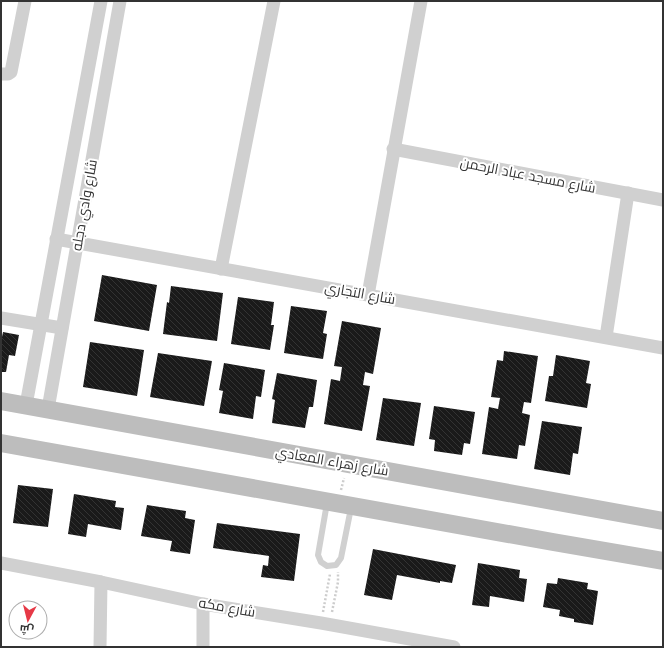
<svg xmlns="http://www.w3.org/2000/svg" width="664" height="648" font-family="Helvetica,Cairo,sans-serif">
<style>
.building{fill:url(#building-back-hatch)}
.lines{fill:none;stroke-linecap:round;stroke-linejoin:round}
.path{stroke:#cdcdcd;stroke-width:2.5;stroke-dasharray:2 2;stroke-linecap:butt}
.service{stroke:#d0d0d0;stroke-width:6}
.minor{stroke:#d0d0d0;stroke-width:13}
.secondary{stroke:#bdbdbd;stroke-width:18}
.labels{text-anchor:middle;stroke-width:4;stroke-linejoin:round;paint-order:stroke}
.street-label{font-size:14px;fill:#333;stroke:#fff}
</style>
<defs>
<pattern id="building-back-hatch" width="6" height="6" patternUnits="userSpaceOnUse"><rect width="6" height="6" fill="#1a1a1a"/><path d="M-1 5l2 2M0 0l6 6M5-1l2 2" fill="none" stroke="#333"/></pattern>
</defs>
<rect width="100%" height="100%" fill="#fff"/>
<g class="building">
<polygon points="102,275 157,285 149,331 94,321"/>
<polygon points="171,286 223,293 217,341 163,334 167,302 169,303"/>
<polygon points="238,297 274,302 271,325 274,325 270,350 231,344"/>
<polygon points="291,306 327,311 323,333 327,334 323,359 284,353"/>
<polygon points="342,321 381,328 373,374 365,372 363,385 370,386 362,431 324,424 331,379 340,381 342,367 334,366"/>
<polygon points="3,332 19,335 15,356 9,355 6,372 1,372 1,342"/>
<polygon points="90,342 144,350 137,396 83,387"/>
<polygon points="504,351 538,356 531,403 524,402 522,413 530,415 525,446 519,445 517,459 482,454 489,407 498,409 500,398 491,397 497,360 503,361"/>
<polygon points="158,353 212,361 204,406 150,397"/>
<polygon points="556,355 590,361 586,383 591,384 587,408 545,401 549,376 553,376"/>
<polygon points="224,363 265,370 261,397 256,396 253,419 219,413 223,391 219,390"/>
<polygon points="277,373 317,380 313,407 309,407 305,428 272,423 275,400 272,399"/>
<polygon points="383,398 421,403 414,446 376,440"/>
<polygon points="434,406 475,412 470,444 464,443 462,455 434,451 435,440 429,439"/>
<polygon points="542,421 582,427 578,454 573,453 570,475 534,469"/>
<polygon points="18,485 53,489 48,527 13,523"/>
<polygon points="74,494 116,501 115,507 124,508 121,530 88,524 86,537 68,534"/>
<polygon points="147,505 186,511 185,518 195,520 190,554 170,551 172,541 141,536"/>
<polygon points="217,523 300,534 294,581 261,577 263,565 268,566 269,556 213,548"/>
<polygon points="373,549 456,565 452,583 440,581 440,583 397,575 392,600 364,595"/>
<polygon points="478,563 520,570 519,578 527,579 524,602 490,596 489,607 472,605"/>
<polygon points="558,578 588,583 587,589 598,591 593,625 574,622 574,619 559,616 560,610 543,607 547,583 557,584"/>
</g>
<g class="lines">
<g class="path">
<polyline points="341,490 344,478"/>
<polyline points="323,612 330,574"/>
<polyline points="332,612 338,582 338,572"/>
</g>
<polyline class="service" points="327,503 318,555 321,562 327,566 336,565 341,558 351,508"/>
<g class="minor">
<polyline points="1,74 8,74 11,72 25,1"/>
<polyline points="393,149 663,200"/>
<polyline points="56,239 663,348"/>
<polyline points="221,269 274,1"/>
<polyline points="368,295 421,1"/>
<polyline points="1,318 62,328"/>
<polyline points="606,337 628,193"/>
<polyline points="26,405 101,1"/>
<polyline points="48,409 120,1"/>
<polyline points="1,563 101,582 203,604 321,623 454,647"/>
<polyline points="203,604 203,647"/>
<polyline points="100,647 101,582"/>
</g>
<g class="secondary">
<polyline points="1,401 663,521"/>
<polyline points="1,443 553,542 663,561"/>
</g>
</g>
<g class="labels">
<g class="street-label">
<text transform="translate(528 175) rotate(11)" y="5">شارع مسجد عباد الرحمن</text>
<text transform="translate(84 205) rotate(-80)" y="5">شارع وادي دجله</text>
<text transform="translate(360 293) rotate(10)" y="5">شارع التجاري</text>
<text transform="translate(332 461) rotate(10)" y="5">شارع زهراء المعادي</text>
<text transform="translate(227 607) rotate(10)" y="5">شارع مكه</text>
</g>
</g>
<rect width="664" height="648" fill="none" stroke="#333333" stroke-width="4"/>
<g transform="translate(28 620) rotate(187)"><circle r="19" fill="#ffffff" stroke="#adadad"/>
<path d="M0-3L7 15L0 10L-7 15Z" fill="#e63946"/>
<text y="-6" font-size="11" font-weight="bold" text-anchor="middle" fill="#333333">ش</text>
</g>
</svg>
